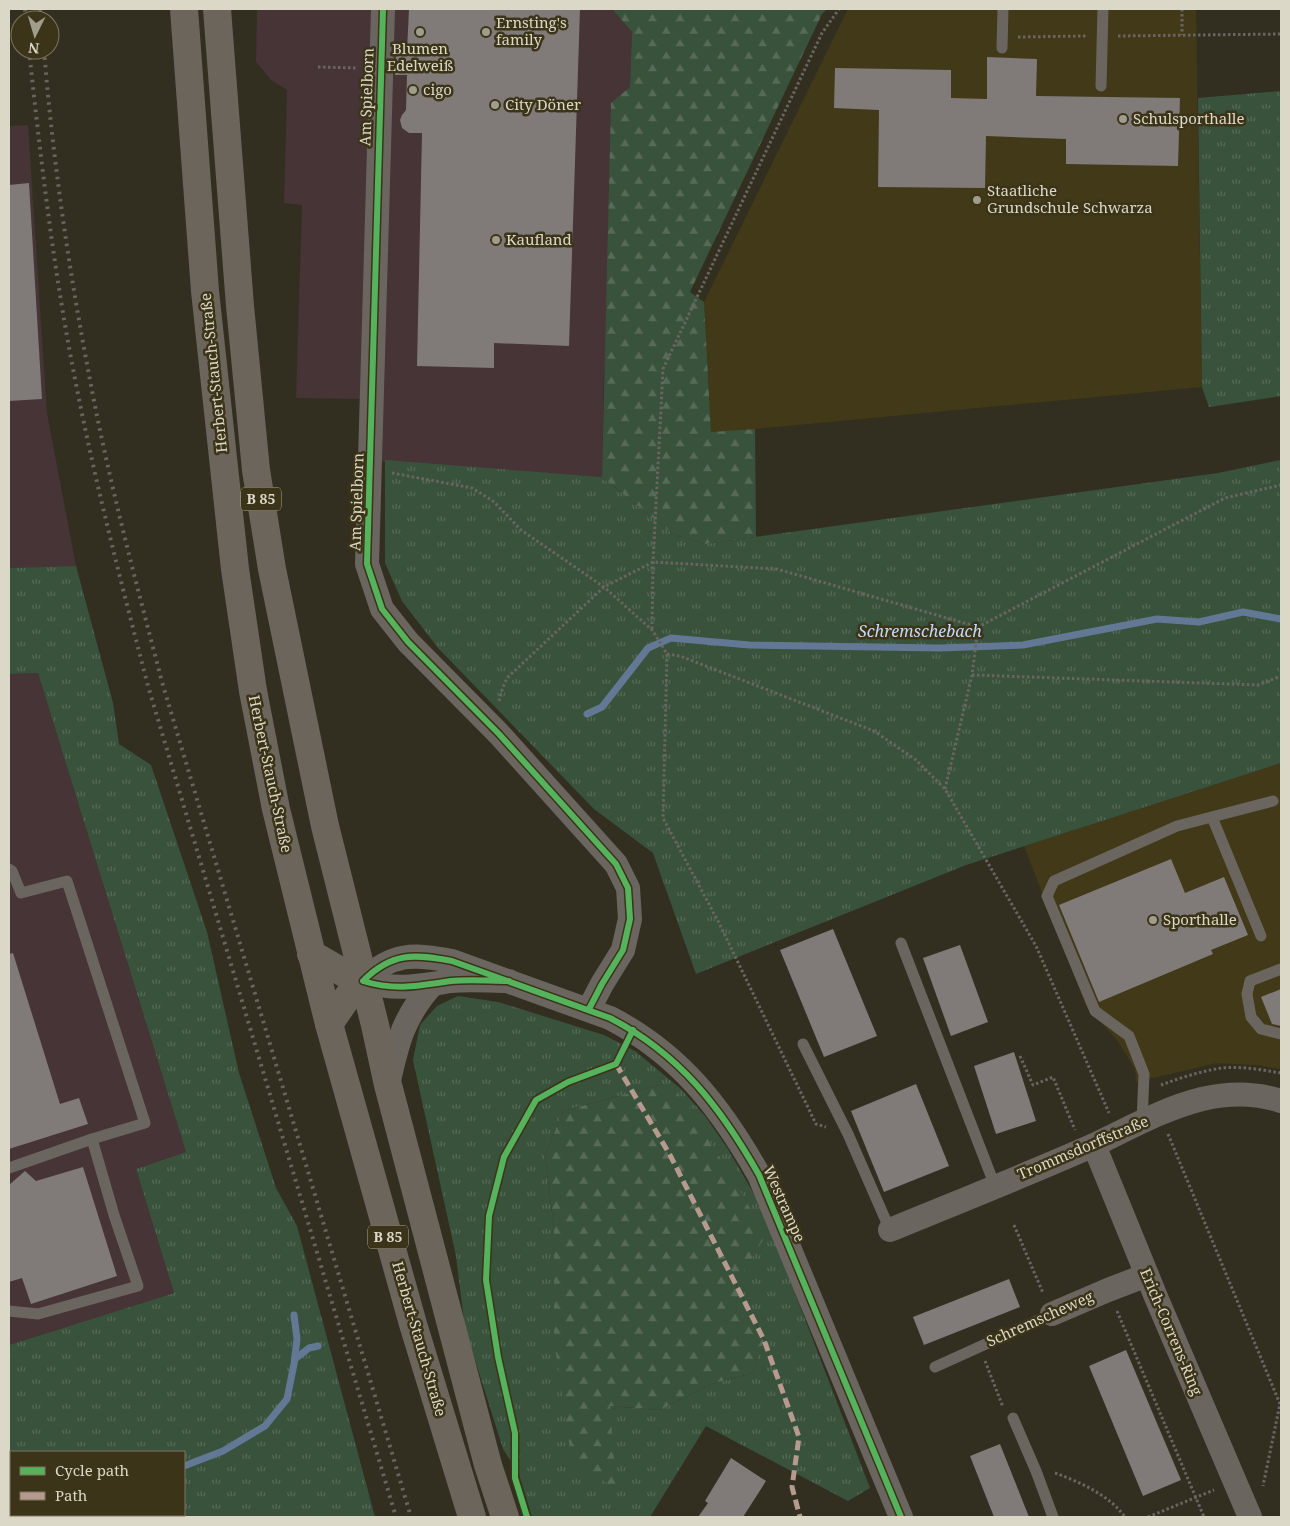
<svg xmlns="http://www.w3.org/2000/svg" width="1290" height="1526" font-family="'Noto Serif',serif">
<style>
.commercial{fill:#463436}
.built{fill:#423919}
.grass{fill:url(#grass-tufts);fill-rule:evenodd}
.forest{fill:url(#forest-firs)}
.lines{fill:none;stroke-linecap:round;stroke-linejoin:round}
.stream{stroke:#637894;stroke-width:7}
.building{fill:#807a79}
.path{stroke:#6a665f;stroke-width:3;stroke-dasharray:2.5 2.5;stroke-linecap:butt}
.service{stroke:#6b655f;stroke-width:11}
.minor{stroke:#6b655f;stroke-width:24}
.primary{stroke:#6b655c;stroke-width:28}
.rail{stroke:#69655c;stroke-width:4;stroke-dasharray:2.5 5;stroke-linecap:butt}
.quiet{stroke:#b69a8f;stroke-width:5;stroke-dasharray:10 5;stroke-linecap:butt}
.cycleway-casing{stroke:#3b3418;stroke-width:9}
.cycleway{stroke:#56b35d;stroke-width:6}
.poi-dot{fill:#a19d8d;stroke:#3b3418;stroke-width:2}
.labels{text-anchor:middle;stroke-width:5;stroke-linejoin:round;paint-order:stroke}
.shield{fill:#3b3418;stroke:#aca793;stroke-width:1}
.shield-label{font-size:14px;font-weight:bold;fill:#dcd8c8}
.poi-label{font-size:15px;fill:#dcd8c8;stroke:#3b3418;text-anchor:start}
.street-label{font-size:15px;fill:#dcd8c8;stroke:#3b3418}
.water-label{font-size:16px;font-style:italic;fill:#c3dafb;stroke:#3b3418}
</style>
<defs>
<pattern id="grass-tufts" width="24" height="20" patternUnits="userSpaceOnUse" patternTransform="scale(1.25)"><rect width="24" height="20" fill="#39523c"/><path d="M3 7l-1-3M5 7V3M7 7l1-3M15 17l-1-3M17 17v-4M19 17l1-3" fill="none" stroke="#556a57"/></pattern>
<pattern id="forest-firs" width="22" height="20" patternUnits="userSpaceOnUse" patternTransform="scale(1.25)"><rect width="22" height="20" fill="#39523c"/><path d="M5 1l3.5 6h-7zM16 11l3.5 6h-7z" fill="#556a57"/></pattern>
</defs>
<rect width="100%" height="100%" fill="#332f20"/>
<g class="commercial">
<polygon points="257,9 612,9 632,32 630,87 604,372 602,477 359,460 360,399 296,398 302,205 284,203 287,90 271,80 256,62"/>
<polygon points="28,125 47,413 76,566 9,568 9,126"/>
<polygon points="38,673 186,1152 136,1169 174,1293 9,1345 9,674"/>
</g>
<g class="built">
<polygon points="848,9 1196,9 1202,387 711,433 704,302"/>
<polygon points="1281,763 1281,1069 1257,1065 1217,1063 1136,1082 1135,1069 1117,1040 1086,1006 1024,846"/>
</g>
<g class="grass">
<polygon points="1281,91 1281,396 1209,407 1202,387 1198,98"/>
<polygon points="385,460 602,477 673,534 705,544 1218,473 1281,460 1281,763 966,865 696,974 653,853 594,809 438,648 402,601 385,563"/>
<path d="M76,566L113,703L119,744L151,765L207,932L239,1073L276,1188L297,1226L375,1517H9V1345L174,1293L136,1169L186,1152L38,673L9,674V568ZM184,1452V1515H11V1452Z"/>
<path d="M458,996L498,1002L604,1035L635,1051L681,1089L705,1116L728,1149L754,1194L771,1231L870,1488L848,1501L706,1426L650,1517H532L519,1474L503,1449L465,1328L456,1256L413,1060L420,1025L437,1006ZM663,1084L736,1284L764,1339L753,1373L711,1384L660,1410L609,1406L615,1487L554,1228L545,1156L563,1111Z"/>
</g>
<g class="forest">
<polygon points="612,9 827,9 822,14 690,292 704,302 711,432 755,429 756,537 705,544 673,534 602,477 611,103 630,87 632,32"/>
<polygon points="663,1084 687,1102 766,1235 736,1284 764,1340 753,1373 711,1384 660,1410 610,1406 616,1488 572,1463 554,1340 554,1228 545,1156 563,1111"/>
</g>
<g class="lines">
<g class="stream">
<polyline points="587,714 602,707 648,648 671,638 749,645 940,648 1023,645 1157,619 1199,622 1243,612 1281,619"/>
<polyline points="295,1359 309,1348 318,1346"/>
<polyline points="184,1466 223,1451 265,1426 287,1399 294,1364 297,1339 294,1315"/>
<polyline points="9,1472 11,1473"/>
</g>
</g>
<g class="building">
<polygon points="409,9 580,9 569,346 494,343 494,368 417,366 422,133 409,133 402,128 400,120 402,115 406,110 407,75 395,75 396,51 407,51"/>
<polygon points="987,57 1037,59 1036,96 1180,98 1178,166 1066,164 1066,139 986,136 985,188 878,187 879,110 834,108 835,68 951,70 951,98 987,99"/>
<polygon points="29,183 42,399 9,401 9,185"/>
<polygon points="1171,859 1185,893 1224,877 1248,935 1211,950 1213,954 1099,1002 1059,905"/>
<polygon points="833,929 877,1036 824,1057 780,950"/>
<polygon points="960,945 988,1022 951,1036 923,958"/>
<polygon points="13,953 60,1104 79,1098 88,1124 9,1149 9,954"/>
<polygon points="1281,989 1281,1026 1272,1024 1261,997"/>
<polygon points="1014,1052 1036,1121 996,1134 974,1066"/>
<polygon points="916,1084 949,1166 884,1192 851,1111"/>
<polygon points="83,1167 117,1276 31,1304 22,1278 9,1282 9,1185 25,1171 36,1181"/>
<polygon points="1009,1279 1020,1307 924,1345 913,1317"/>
<polygon points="1126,1350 1181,1480 1143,1496 1089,1366"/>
<polygon points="1000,1444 1029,1517 994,1517 970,1456"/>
<polygon points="731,1458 766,1481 743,1517 698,1517 708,1503 705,1501"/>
</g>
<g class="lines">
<g class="path">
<polyline points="1182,9 1182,35"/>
<polyline points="1118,36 1281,34"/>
<polyline points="1018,37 1086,36"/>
<polyline points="318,67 358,68"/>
<polyline points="392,473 472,488 493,501 521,530 604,587 652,630 656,636 667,654 663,818 718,921 816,1124 826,1127"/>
<polyline points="652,629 653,562 663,369 822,33 839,9"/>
<polyline points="667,654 680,656 874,731 916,760 945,789 1036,946 1109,1113"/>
<polyline points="972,675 1258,685 1281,676"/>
<polyline points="499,701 502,690 507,678 604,587 653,562 777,569 978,627 1225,498 1281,485"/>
<polyline points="945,789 972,675 978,627"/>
<polyline points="1020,1056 1033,1085 1053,1077 1075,1130"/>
<path d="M1161,1085C1180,1078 1201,1071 1222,1068C1242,1066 1262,1070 1281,1073"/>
<polyline points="1168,1134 1280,1404 1263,1486"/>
<polyline points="1014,1225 1043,1293"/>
<polyline points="1117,1311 1204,1517"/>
<polyline points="985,1361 1003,1407"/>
<path d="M1055,1473C1080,1482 1109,1495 1125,1517"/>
<polyline points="1148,1517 1214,1490"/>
</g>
<g class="service">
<polyline points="1002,48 1003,9"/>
<polyline points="1101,86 1103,9"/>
<polyline points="1212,817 1261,936"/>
<polyline points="9,869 12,871 21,893 67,881 145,1123 92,1139"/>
<polyline points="901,943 995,1186"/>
<polyline points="1281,969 1250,981 1247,994 1251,1017 1261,1029 1281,1034"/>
<polyline points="803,1044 848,1134 890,1230"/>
<polyline points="1142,1122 1144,1074 1129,1036 1095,1011 1047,896 1054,881 1177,826 1273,801"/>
<polyline points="9,1168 92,1139 114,1215 138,1286 38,1314 9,1311"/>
<polyline points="935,1367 1052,1314"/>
<polyline points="1013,1418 1036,1471 1053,1517"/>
</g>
<g class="minor">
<polyline points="383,9 367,564 382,609 408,642 499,734 616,864 628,888 630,919 623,950 602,984 589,1009"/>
<path d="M509,981C489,981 470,979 451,981C418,986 395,991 363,981C392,952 414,954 452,961L610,1018C680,1054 721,1108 759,1175L901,1517"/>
<path d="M388,1085C397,1044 403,1017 432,985"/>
<polyline points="1094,1145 1156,1297 1250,1517"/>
<path d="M890,1230C958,1202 1026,1175 1094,1145C1128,1129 1165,1108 1202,1099C1228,1093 1256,1093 1281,1101"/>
<polyline points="1052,1314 1108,1290 1147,1275"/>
</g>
<g class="primary">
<polyline points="184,9 205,291 235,569 253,691 276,809 329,1024 413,1324 472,1517"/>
<polyline points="217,9 240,306 256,470 272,569 325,826 375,1025 388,1085 488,1465 505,1517"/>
<polyline points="311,954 344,973 363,981"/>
<polyline points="329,1024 349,995 363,981"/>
</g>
<g class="rail">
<polyline points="25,9 26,20"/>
<polyline points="40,9 41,20"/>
<path d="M29,50C41,162 54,274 76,384C96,486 122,586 148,686L396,1517"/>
<path d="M44,50C53,161 69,271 90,380C109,482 136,582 162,682L411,1517"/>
</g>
<polyline class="quiet" points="616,1064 670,1155 764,1340 799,1437 792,1487 800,1517"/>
<g class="cycleway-casing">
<g id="cycleway">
<polyline points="383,9 367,564 382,609 408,642 499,734 616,864 628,888 630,919 623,950 602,984 589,1009"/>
<path d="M509,981C489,981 470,979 451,981C418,986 395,991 363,981C392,952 414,954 452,961L610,1018C680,1054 721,1108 759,1175L901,1517"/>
<polyline points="527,1517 515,1478 515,1433 498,1357 486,1280 489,1216 504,1157 536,1100 568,1082 616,1064 633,1030"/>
</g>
</g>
<use href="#cycleway" class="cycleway"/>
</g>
<g class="poi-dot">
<circle cx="420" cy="32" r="5"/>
<circle cx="486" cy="32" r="5"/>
<circle cx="413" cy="90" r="5"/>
<circle cx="495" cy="105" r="5"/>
<circle cx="1123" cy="119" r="5"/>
<circle cx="977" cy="200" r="5"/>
<circle cx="496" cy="240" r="5"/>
<circle cx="1153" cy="920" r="5"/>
</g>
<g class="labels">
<g class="shield">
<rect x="241" y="487.5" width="40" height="23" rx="4"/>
<rect x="368" y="1225.5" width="40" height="23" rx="4"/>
</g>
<g class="shield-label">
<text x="261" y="504">B 85</text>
<text x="388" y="1242">B 85</text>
</g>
<g class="poi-label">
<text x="496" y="28">Ernsting's<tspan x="496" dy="17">family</tspan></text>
<text x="420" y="54" text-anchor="middle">Blumen<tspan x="420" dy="17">Edelweiß</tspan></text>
<text x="423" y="95">cigo</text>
<text x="505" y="110">City Döner</text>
<text x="1133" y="124">Schulsporthalle</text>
<text x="987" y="196">Staatliche<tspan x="987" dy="17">Grundschule Schwarza</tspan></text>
<text x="506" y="245">Kaufland</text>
<text x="1163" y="925">Sporthalle</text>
</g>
<g class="street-label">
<text transform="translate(367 97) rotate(-88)" y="5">Am Spielborn</text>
<text transform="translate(214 373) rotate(-96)" y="5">Herbert-Stauch-Straße</text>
<text transform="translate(357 502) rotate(-88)" y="5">Am Spielborn</text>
<text transform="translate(270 774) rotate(78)" y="5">Herbert-Stauch-Straße</text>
<text transform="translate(1083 1148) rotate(-23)" y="5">Trommsdorffstraße</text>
<text transform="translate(784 1204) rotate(66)" y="5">Westrampe</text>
<text transform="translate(1040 1319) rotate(-24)" y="5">Schremscheweg</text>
<text transform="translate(1171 1332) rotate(67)" y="5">Erich-Correns-Ring</text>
<text transform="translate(419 1339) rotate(74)" y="5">Herbert-Stauch-Straße</text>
</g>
<g class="water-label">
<text x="920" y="637">Schremschebach</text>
</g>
</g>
<rect width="1290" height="1526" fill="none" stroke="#dcd8c8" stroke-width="20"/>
<rect x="10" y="1451" width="175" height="65" fill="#3b3418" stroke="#7b765e"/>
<rect x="20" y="1467" width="25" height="8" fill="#56b35d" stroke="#7b765e"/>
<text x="55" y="1476" font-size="15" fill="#dcd8c8">Cycle path</text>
<rect x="20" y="1492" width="25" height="8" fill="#b69a8f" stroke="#7b765e"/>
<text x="55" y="1501" font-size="15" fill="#dcd8c8">Path</text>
<g transform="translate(35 35) rotate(185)"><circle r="24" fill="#3b3418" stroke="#7b765e"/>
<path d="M0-4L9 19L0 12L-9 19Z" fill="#a19d8d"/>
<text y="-8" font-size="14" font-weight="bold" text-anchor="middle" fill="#dcd8c8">N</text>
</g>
</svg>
